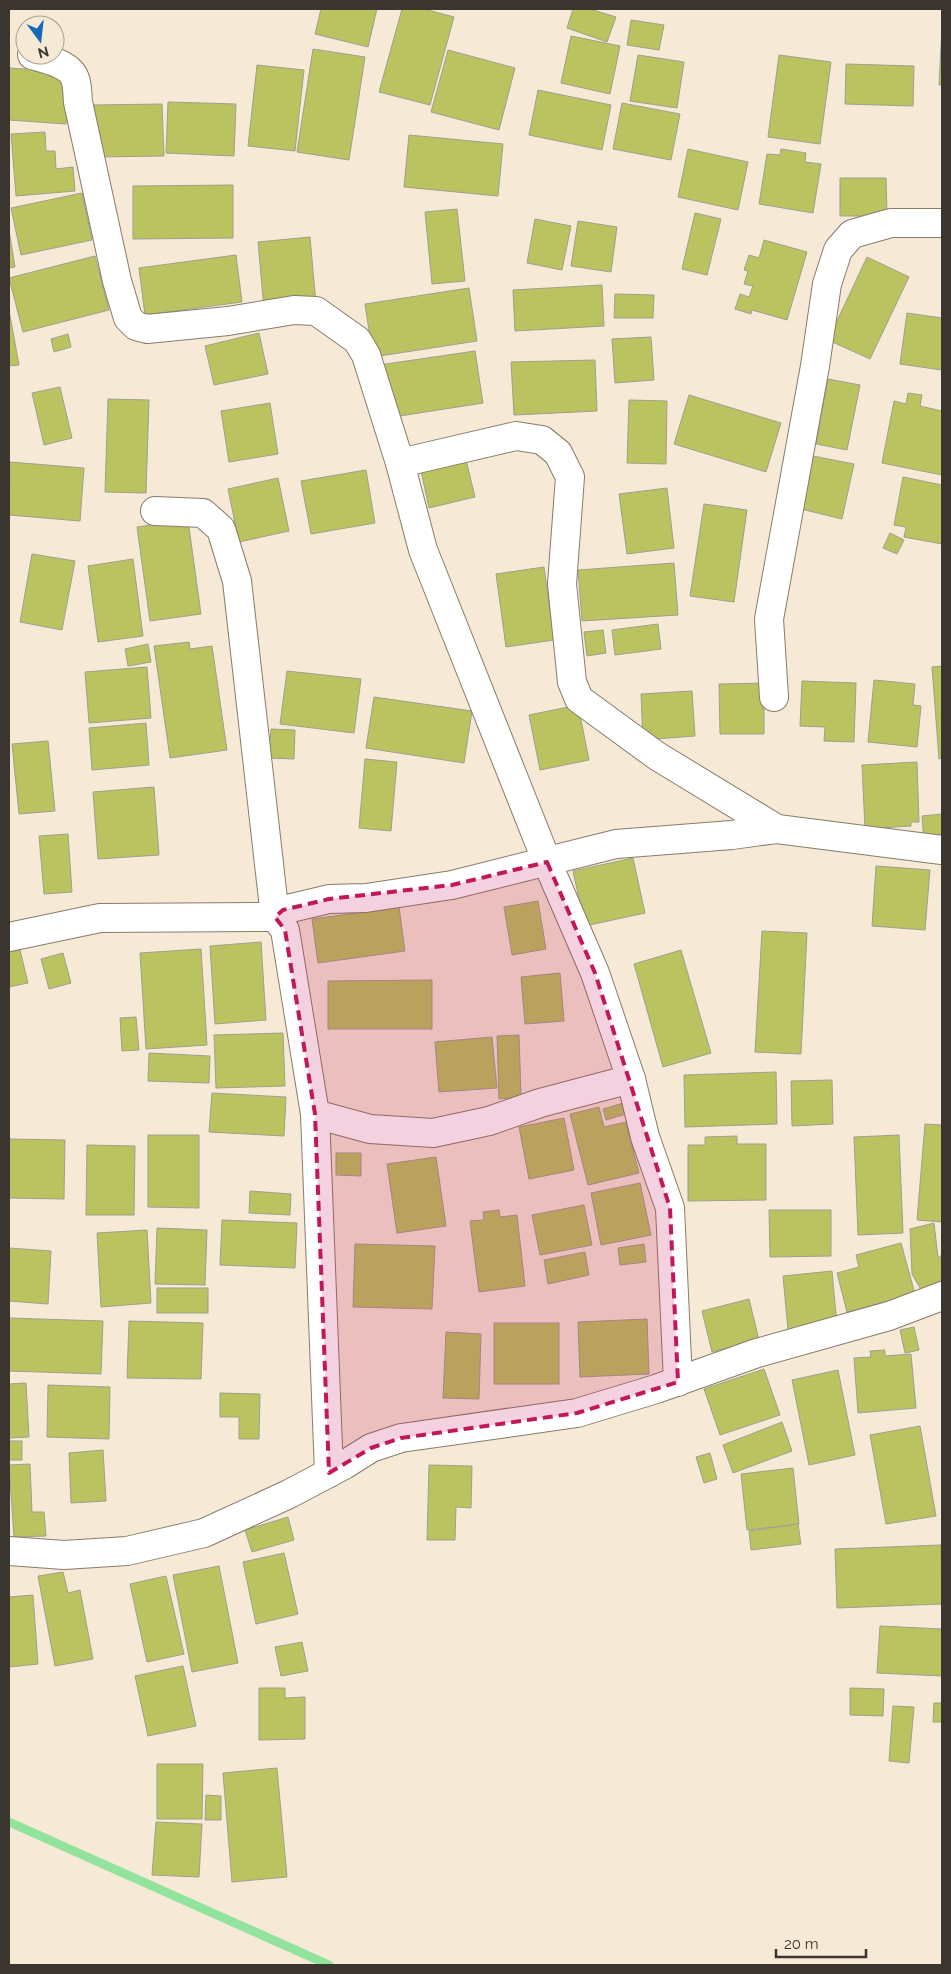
<svg xmlns="http://www.w3.org/2000/svg" width="951" height="1974" font-family="Raleway,sans-serif">
<style>
.lines{fill:none;stroke-linecap:round;stroke-linejoin:round}
.stream{stroke:#92e39e;stroke-width:9}
.building{fill:#bac35f;stroke:#9ea18c}
.minor-casing{stroke:#877c6a;stroke-width:30}
.minor{stroke:#fff;stroke-width:28}
.marked{fill:#c2185b;fill-opacity:0.2;stroke:#c2185b;stroke-width:4;stroke-dasharray:10 6;stroke-linejoin:round}
</style>
<rect width="100%" height="100%" fill="#f6e9d6"/>
<g class="lines">
<polyline class="stream" points="9,1822 329,1965"/>
</g>
<g class="building">
<polygon points="321,9 377,9 368,47 315,34"/>
<polygon points="402,9 424,9 454,17 430,105 379,92"/>
<polygon points="573,9 590,9 616,17 607,42 567,28"/>
<polygon points="631,20 664,25 659,50 627,45"/>
<polygon points="942,27 942,85 939,85"/>
<polygon points="571,36 620,46 610,94 561,83"/>
<polygon points="313,49 365,57 349,160 297,152"/>
<polygon points="448,50 515,68 499,130 431,112"/>
<polygon points="638,55 684,62 677,108 630,101"/>
<polygon points="779,55 831,62 820,144 768,137"/>
<polygon points="846,64 914,66 913,106 845,104"/>
<polygon points="257,65 304,70 295,151 248,146"/>
<polygon points="9,68 70,72 66,124 9,120"/>
<polygon points="538,90 611,105 602,150 529,135"/>
<polygon points="168,102 236,104 234,156 166,153"/>
<polygon points="622,103 680,114 671,160 613,149"/>
<polygon points="162,104 164,156 95,157 94,105"/>
<polygon points="45,132 46,151 55,151 56,169 73,167 75,191 16,196 11,134"/>
<polygon points="409,135 503,144 498,196 404,187"/>
<polygon points="688,149 748,162 738,210 678,197"/>
<polygon points="781,149 806,153 805,162 821,164 813,213 759,204 767,154 780,155"/>
<polygon points="840,178 886,178 887,216 840,216"/>
<polygon points="233,185 233,238 133,239 133,186"/>
<polygon points="82,193 92,240 21,255 11,208"/>
<polygon points="457,209 465,281 432,284 425,212"/>
<polygon points="695,213 721,219 707,275 682,269"/>
<polygon points="535,219 571,226 562,270 527,263"/>
<polygon points="578,221 617,227 611,272 571,266"/>
<polygon points="9,230 15,267 9,268"/>
<polygon points="310,237 316,304 264,309 258,242"/>
<polygon points="764,240 807,252 787,320 752,310 751,314 735,309 740,294 749,297 753,286 744,284 748,271 744,270 749,255 759,258"/>
<polygon points="236,255 242,302 145,315 139,268"/>
<polygon points="95,256 109,310 23,332 9,278"/>
<polygon points="867,257 909,277 870,359 828,340"/>
<polygon points="602,285 604,326 515,331 513,290"/>
<polygon points="469,288 477,341 373,357 365,304"/>
<polygon points="615,294 654,295 653,318 614,318"/>
<polygon points="9,310 19,365 9,366"/>
<polygon points="907,313 942,318 942,370 900,364"/>
<polygon points="259,333 268,374 214,385 205,346"/>
<polygon points="68,334 71,347 54,352 51,339"/>
<polygon points="651,337 654,380 615,383 612,339"/>
<polygon points="475,351 483,403 387,418 379,365"/>
<polygon points="595,360 597,411 514,415 511,362"/>
<polygon points="828,379 860,385 847,450 816,444"/>
<polygon points="60,387 72,438 44,445 32,393"/>
<polygon points="908,393 922,395 920,406 942,411 942,475 882,463 894,401 906,404"/>
<polygon points="689,395 781,423 766,472 674,444"/>
<polygon points="108,399 149,400 146,493 105,492"/>
<polygon points="629,400 667,401 666,464 627,463"/>
<polygon points="270,403 278,454 229,462 221,411"/>
<polygon points="465,456 475,497 429,508 420,466"/>
<polygon points="813,456 854,464 842,519 801,509"/>
<polygon points="10,462 84,468 80,521 9,515"/>
<polygon points="366,470 375,523 311,534 301,481"/>
<polygon points="903,477 942,485 942,544 904,537 906,527 894,525"/>
<polygon points="278,478 289,531 239,542 228,489"/>
<polygon points="667,488 674,548 627,554 619,494"/>
<polygon points="704,504 747,510 734,602 690,596"/>
<polygon points="188,520 201,614 150,621 137,527"/>
<polygon points="890,533 904,540 897,554 883,548"/>
<polygon points="32,554 75,561 62,630 20,622"/>
<polygon points="133,559 143,636 98,642 88,566"/>
<polygon points="674,563 678,615 582,621 578,570"/>
<polygon points="544,567 554,640 506,647 496,574"/>
<polygon points="658,624 661,649 615,655 612,630"/>
<polygon points="603,630 606,653 587,656 584,632"/>
<polygon points="189,642 190,649 212,646 227,750 170,758 154,646"/>
<polygon points="148,644 151,662 128,666 125,649"/>
<polygon points="942,666 942,758 939,759 932,667"/>
<polygon points="147,667 151,718 89,723 85,672"/>
<polygon points="287,671 361,679 354,733 280,724"/>
<polygon points="874,680 915,684 913,705 921,706 917,747 868,742"/>
<polygon points="802,681 856,683 854,742 824,741 825,727 800,726"/>
<polygon points="764,683 764,734 720,734 719,684"/>
<polygon points="692,691 695,736 643,740 641,694"/>
<polygon points="374,697 472,711 464,763 366,748"/>
<polygon points="578,705 589,760 540,770 529,715"/>
<polygon points="146,723 149,765 92,770 89,728"/>
<polygon points="271,729 295,730 294,759 269,758"/>
<polygon points="48,741 55,811 19,814 12,744"/>
<polygon points="365,759 397,762 391,831 359,828"/>
<polygon points="917,762 919,822 911,822 911,826 865,829 862,765"/>
<polygon points="154,787 159,855 98,859 93,792"/>
<polygon points="942,814 942,840 924,841 922,816"/>
<polygon points="68,834 72,892 44,894 39,836"/>
<polygon points="633,858 645,913 585,926 573,871"/>
<polygon points="876,866 930,870 925,930 872,926"/>
<polygon points="538,901 546,949 512,955 504,907"/>
<polygon points="399,907 405,951 318,963 312,919"/>
<polygon points="762,931 807,933 801,1054 755,1052"/>
<polygon points="261,942 266,1020 215,1024 210,946"/>
<polygon points="201,949 207,1045 146,1049 140,953"/>
<polygon points="20,950 28,983 9,987 9,952"/>
<polygon points="681,950 711,1053 663,1067 634,964"/>
<polygon points="63,953 71,983 49,989 41,959"/>
<polygon points="560,973 564,1021 525,1024 521,977"/>
<polygon points="432,980 432,1029 328,1029 328,981"/>
<polygon points="136,1017 139,1050 122,1051 120,1018"/>
<polygon points="283,1033 285,1086 216,1088 214,1035"/>
<polygon points="519,1035 521,1097 499,1099 497,1036"/>
<polygon points="492,1037 497,1088 439,1092 435,1042"/>
<polygon points="149,1053 210,1056 209,1083 148,1081"/>
<polygon points="776,1072 777,1124 685,1127 684,1075"/>
<polygon points="832,1080 833,1124 792,1126 791,1081"/>
<polygon points="212,1093 286,1097 284,1136 209,1132"/>
<polygon points="623,1103 626,1114 606,1120 603,1109"/>
<polygon points="599,1107 604,1127 626,1122 639,1173 588,1185 570,1114"/>
<polygon points="564,1118 574,1170 529,1179 519,1127"/>
<polygon points="925,1124 942,1125 942,1222 917,1220"/>
<polygon points="148,1135 199,1135 199,1208 148,1207"/>
<polygon points="899,1135 903,1233 858,1235 854,1137"/>
<polygon points="737,1136 737,1144 766,1144 766,1200 688,1201 688,1145 705,1145 705,1137"/>
<polygon points="9,1139 65,1140 64,1199 9,1198"/>
<polygon points="87,1145 135,1146 134,1215 86,1215"/>
<polygon points="336,1153 361,1153 361,1176 336,1175"/>
<polygon points="436,1157 446,1226 397,1233 387,1164"/>
<polygon points="640,1183 651,1235 601,1245 591,1193"/>
<polygon points="250,1191 291,1194 290,1215 249,1213"/>
<polygon points="584,1205 592,1245 540,1255 532,1215"/>
<polygon points="499,1210 500,1217 517,1215 525,1286 479,1292 470,1221 484,1220 483,1212"/>
<polygon points="769,1210 831,1210 831,1256 770,1257"/>
<polygon points="222,1220 297,1223 295,1268 220,1265"/>
<polygon points="934,1223 938,1258 942,1255 942,1279 923,1293 912,1274 910,1229"/>
<polygon points="157,1228 207,1230 205,1285 155,1284"/>
<polygon points="147,1230 151,1303 101,1307 97,1233"/>
<polygon points="901,1243 915,1294 847,1312 837,1273 859,1267 856,1255"/>
<polygon points="355,1244 435,1246 432,1309 353,1307"/>
<polygon points="644,1244 646,1262 620,1265 618,1248"/>
<polygon points="9,1248 51,1251 48,1304 9,1301"/>
<polygon points="585,1252 589,1275 548,1284 544,1260"/>
<polygon points="832,1271 837,1325 788,1330 783,1276"/>
<rect x="157" y="1288" width="51" height="25"/>
<polygon points="749,1299 759,1340 712,1352 702,1311"/>
<polygon points="9,1318 103,1321 101,1374 9,1371"/>
<polygon points="647,1319 649,1374 580,1377 578,1322"/>
<polygon points="129,1321 203,1323 201,1379 127,1378"/>
<rect x="494" y="1323" width="65" height="61"/>
<polygon points="914,1327 919,1350 905,1353 900,1330"/>
<polygon points="446,1332 481,1334 479,1399 443,1398"/>
<polygon points="885,1350 885,1356 911,1354 916,1408 858,1413 854,1358 871,1357 870,1351"/>
<polygon points="764,1369 780,1415 720,1435 704,1389"/>
<polygon points="838,1370 855,1455 809,1465 792,1380"/>
<polygon points="26,1383 29,1437 9,1438 9,1384"/>
<polygon points="48,1385 110,1387 109,1439 47,1437"/>
<polygon points="220,1393 260,1394 259,1439 239,1439 239,1417 220,1417"/>
<polygon points="782,1422 792,1451 733,1473 723,1445"/>
<polygon points="920,1426 936,1516 886,1524 870,1435"/>
<rect x="9" y="1441" width="13" height="19"/>
<polygon points="103,1450 106,1501 71,1503 69,1453"/>
<polygon points="710,1453 717,1479 704,1483 696,1457"/>
<polygon points="30,1464 32,1512 44,1512 46,1536 14,1537 9,1465"/>
<polygon points="429,1465 472,1466 471,1508 456,1507 455,1540 427,1540"/>
<polygon points="793,1468 799,1524 747,1530 741,1474"/>
<polygon points="288,1517 294,1540 252,1552 245,1530"/>
<polygon points="798,1524 801,1544 751,1550 749,1531"/>
<polygon points="941,1545 942,1604 837,1608 835,1549"/>
<polygon points="284,1553 298,1614 256,1624 243,1562"/>
<polygon points="219,1566 238,1663 192,1672 173,1575"/>
<polygon points="63,1572 68,1593 80,1590 93,1659 55,1666 38,1576"/>
<polygon points="166,1576 184,1654 147,1662 130,1584"/>
<polygon points="33,1595 38,1664 9,1667 9,1597"/>
<polygon points="880,1626 942,1629 942,1676 877,1673"/>
<polygon points="302,1642 308,1671 281,1676 275,1647"/>
<polygon points="183,1666 196,1726 148,1736 135,1676"/>
<polygon points="259,1688 285,1688 285,1698 305,1697 305,1739 259,1740"/>
<polygon points="850,1688 884,1689 883,1716 850,1715"/>
<polygon points="934,1703 942,1703 942,1722 933,1722"/>
<polygon points="893,1706 914,1707 909,1763 889,1761"/>
<polygon points="157,1764 203,1764 202,1819 157,1819"/>
<polygon points="277,1768 287,1877 232,1882 223,1773"/>
<polygon points="206,1795 221,1796 221,1820 205,1820"/>
<polygon points="156,1822 202,1824 199,1877 152,1875"/>
</g>
<g class="lines">
<g class="minor-casing">
<g id="minor">
<path d="M32,55C45,59 71,64 75,79C78,86 77,95 78,102L117,281L128,318L136,326L147,329L228,321L294,310L316,311L357,340L366,355L400,463L423,550L547,862L595,973L631,1079L645,1137L670,1208L678,1382"/>
<polyline points="400,463 516,436 542,440 558,453 570,477 562,584 572,682 579,699 657,756 777,829"/>
<polyline points="155,511 203,513 221,529 237,581 275,917 285,930 315,1114 329,1473"/>
<polyline points="774,697 769,619 815,366 827,284 838,250 852,234 891,223 942,223"/>
<polyline points="9,937 100,918 275,917 283,910 329,899 366,898 452,885 616,844 732,835 777,829 942,850"/>
<polyline points="315,1114 370,1129 433,1133 489,1121 540,1103 631,1079"/>
<polyline points="9,1551 64,1555 127,1551 204,1533 289,1494 344,1465 371,1448 401,1438 577,1413 656,1389 757,1353 889,1316 942,1296"/>
</g>
</g>
<use href="#minor" class="minor"/>
</g>
<path class="marked" d="M547,862L595,973L670,1208L678,1382L577,1413L401,1438L371,1448L329,1473L315,1114L285,930L275,917L283,910L329,899L452,885Z"/>
<rect width="951" height="1974" fill="none" stroke="#3a352e" stroke-width="20"/>
<g transform="translate(40 40) rotate(165)"><circle r="24" fill="#f6e9d6" stroke="#aba193"/>
<path d="M0-4L9 19L0 12L-9 19Z" fill="#136ab7"/>
<text y="-8" font-size="14" font-weight="bold" text-anchor="middle" fill="#3a352e">N</text>
</g>
<path d="M776 1949v8h90v-8" fill="none" stroke="#3a352e" stroke-width="2.5"/>
<text x="784" y="1949" font-size="15" fill="#3a352e" stroke="#f6e9d6" stroke-width="4" paint-order="stroke">20 m</text>
</svg>
